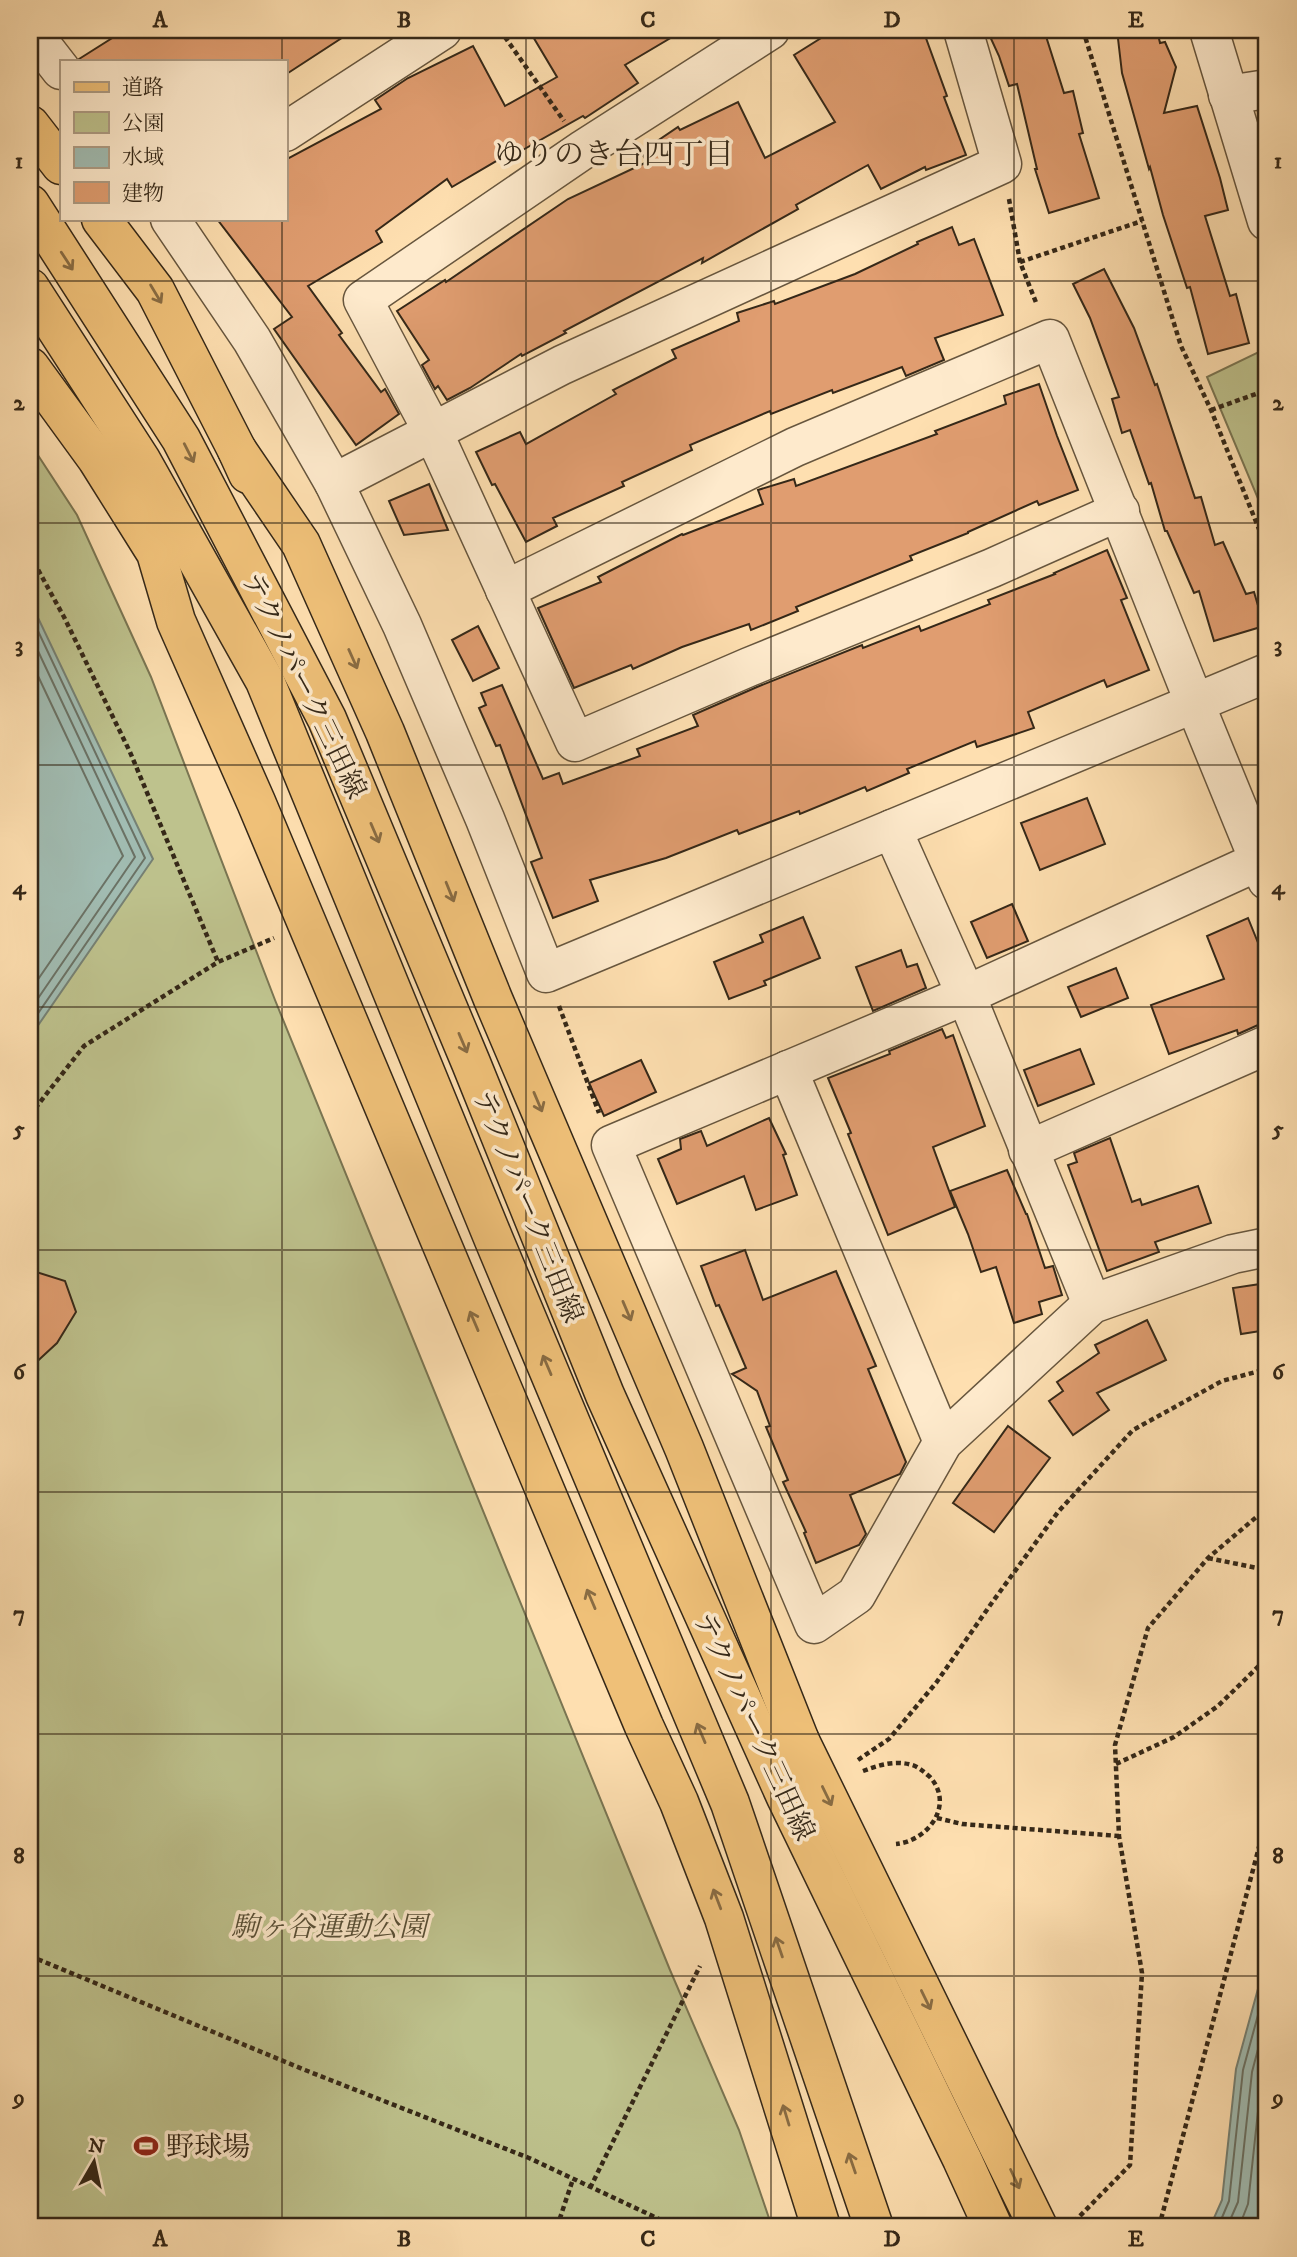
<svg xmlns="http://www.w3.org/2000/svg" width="1297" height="2257" font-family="'IM FELL DW Pica','Noto Serif JP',serif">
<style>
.green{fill:#bec28d;stroke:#7a7552;stroke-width:2}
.water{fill:#a1bcb2;stroke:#768174;stroke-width:2}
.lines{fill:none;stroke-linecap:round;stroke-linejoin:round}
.shore{stroke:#6b7265;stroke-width:2}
.building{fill:#e09d70;stroke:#352818;stroke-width:2}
.minor-casing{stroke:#67563e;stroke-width:41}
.major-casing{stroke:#352818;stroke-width:41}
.path{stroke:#352818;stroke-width:4.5;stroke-dasharray:5 3.5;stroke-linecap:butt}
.minor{stroke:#feeacc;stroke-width:38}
.major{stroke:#efc078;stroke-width:38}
.oneway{stroke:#896c43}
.grid{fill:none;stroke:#352818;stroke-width:2;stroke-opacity:0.55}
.labels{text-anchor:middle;stroke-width:7;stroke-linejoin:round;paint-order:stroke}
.street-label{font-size:28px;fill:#352818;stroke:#feeacc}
.park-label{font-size:28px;font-style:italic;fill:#574e35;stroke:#feeacc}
.poi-label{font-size:28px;fill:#352818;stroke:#feeacc;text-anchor:start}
.neighbourhood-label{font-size:30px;fill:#352818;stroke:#feeacc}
.neatline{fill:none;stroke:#352818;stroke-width:2.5}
.grid-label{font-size:23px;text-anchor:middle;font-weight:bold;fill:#352818}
</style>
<rect width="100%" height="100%" fill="#fedfb0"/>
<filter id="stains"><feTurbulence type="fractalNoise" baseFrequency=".00286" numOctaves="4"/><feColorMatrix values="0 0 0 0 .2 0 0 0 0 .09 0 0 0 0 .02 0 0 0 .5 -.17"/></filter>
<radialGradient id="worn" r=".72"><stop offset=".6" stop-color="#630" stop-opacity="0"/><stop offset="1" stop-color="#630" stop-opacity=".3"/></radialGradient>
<g class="green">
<polygon points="1267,348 1267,520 1207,377"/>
<polygon points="30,443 77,515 151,677 275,1000 670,1970 739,2130 772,2227 30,2227"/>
</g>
<g class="water">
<polygon points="30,601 153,859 30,1037"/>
<polygon points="1267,1956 1267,2227 1210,2227 1222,2200 1236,2069"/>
</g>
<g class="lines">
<g class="shore">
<polyline points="30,614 145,858 30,1025"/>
<polyline points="30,634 135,857 30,1010"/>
<polyline points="30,659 123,856 30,991"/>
<polyline points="1218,2227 1229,2201 1243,2070 1267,1982"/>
<polyline points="1227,2227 1238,2202 1252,2072 1267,2015"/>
<polyline points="1239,2227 1248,2204 1262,2074 1267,2055"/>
</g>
</g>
<g class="building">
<polygon points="125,30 354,30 285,75 285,61 80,61 79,59"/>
<polygon points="529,30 684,30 625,65 638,83 585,118 583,116 512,156 510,153 452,187 447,179 376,231 382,242 308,286 342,333 339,335 381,392 385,389 399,414 356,445 274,329 292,317 217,219 285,219 285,160 381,109 375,100 408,78 473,46 505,106 557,77"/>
<polygon points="834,30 923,30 947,96 944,97 966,155 926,170 925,167 881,189 868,165 796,205 798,209 702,263 703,258 564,331 566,333 522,356 521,354 470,388 447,400 438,386 435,389 422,365 429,360 397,311 445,280 446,282 568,199 647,162 641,152 678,127 680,130 738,102 765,158 835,122 794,55"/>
<polygon points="987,30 1044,30 1064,93 1073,91 1083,133 1079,134 1099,198 1049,213 1035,169 1037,169 1017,84 1009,86 999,56"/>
<polygon points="1117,30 1157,30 1160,43 1165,42 1176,67 1164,113 1197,106 1220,178 1228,210 1205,216 1230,296 1236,294 1249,343 1208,354 1190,287 1187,288 1163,215 1150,167 1149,169 1122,73"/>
<polygon points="952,227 959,245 974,239 1003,315 935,338 944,360 906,376 902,367 833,393 832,390 771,414 770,411 690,445 692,450 622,482 624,486 553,518 557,526 526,542 495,484 492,485 476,452 520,432 526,444 616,394 613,390 676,358 672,350 739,321 737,313 774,301 775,304 855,274 918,244 917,242"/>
<polygon points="1104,269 1134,328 1155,385 1157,384 1195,498 1201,497 1215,545 1223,542 1246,594 1254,592 1264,626 1214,641 1199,591 1194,593 1167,531 1165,531 1151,483 1149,484 1130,430 1122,433 1112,399 1119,397 1090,318 1073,284"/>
<polygon points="1039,384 1057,436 1078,490 1039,505 1037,501 968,532 968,533 910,556 912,560 796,607 798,611 751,630 749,624 682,647 633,669 631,665 574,688 538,608 601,582 598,577 682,534 683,535 763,504 758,490 794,479 796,486 937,434 935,431 1006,404 1004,396"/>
<polygon points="429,484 448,530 404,535 389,501"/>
<polygon points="1107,550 1127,598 1121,600 1149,670 1107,687 1104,680 1028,712 1034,728 977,747 975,741 907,769 909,773 867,791 865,787 800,814 799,811 739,834 737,830 666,858 590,880 598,901 553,918 531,862 542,858 500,745 496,746 479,708 486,705 481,693 502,685 543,779 559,773 563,784 640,756 637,749 698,726 693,715 757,687 862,645 863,648 919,626 921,631 990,604 988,600 1055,574 1054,573"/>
<polygon points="478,626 499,668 473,681 452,640"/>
<polygon points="1087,798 1105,844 1040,870 1021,823"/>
<polygon points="1012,904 1028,941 987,958 971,922"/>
<polygon points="803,917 820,958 764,981 766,985 729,999 714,962 763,942 760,935"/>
<polygon points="1248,918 1267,965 1267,1023 1258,1025 1238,1034 1237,1030 1169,1054 1151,1005 1224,979 1207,936"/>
<polygon points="901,950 907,967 917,964 926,988 873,1011 856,967"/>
<polygon points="1116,968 1128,998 1081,1017 1068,987"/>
<polygon points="942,1029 946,1038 953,1035 985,1126 933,1147 955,1207 888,1235 848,1134 851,1133 828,1078 890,1054 889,1051"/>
<polygon points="1080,1049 1094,1084 1038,1106 1024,1070"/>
<polygon points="641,1060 656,1092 604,1116 589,1083"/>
<polygon points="769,1118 786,1154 783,1155 797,1195 756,1210 744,1176 677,1204 658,1159 681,1149 680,1139 701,1131 707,1146"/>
<polygon points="1110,1138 1132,1202 1140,1199 1142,1205 1198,1186 1211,1223 1155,1242 1159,1252 1107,1271 1068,1165 1077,1162 1074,1153"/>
<polygon points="1007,1170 1026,1214 1027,1214 1045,1268 1053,1266 1062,1295 1039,1302 1042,1314 1014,1323 996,1267 981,1272 968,1234 950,1191"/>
<polygon points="745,1250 763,1300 836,1271 876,1366 868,1369 906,1462 900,1474 850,1495 866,1534 859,1545 816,1563 804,1533 806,1532 783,1482 788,1480 766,1427 770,1426 757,1391 732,1374 746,1368 719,1305 716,1306 701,1266"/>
<polygon points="30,1270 65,1281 76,1312 57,1343 30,1368"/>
<polygon points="1267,1283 1267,1330 1241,1334 1233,1288"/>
<polygon points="1147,1320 1166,1360 1097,1393 1109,1410 1073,1435 1049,1401 1063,1391 1057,1382 1099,1353 1095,1345"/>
<polygon points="1008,1426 1050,1458 994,1532 953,1503"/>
</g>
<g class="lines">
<g class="minor-casing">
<g id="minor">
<polyline points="30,30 61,70"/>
<polyline points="770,30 584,149 363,300 433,432 575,742 749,667 992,568 1120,511"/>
<polyline points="1209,30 1267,221"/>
<polyline points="1228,95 1267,89"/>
<polyline points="285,132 442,30"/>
<polyline points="170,219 252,340 334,483 402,625 485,819 546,973 1267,673"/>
<polyline points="334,483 562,365 1002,164 963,30"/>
<polyline points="505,590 795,447 1050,339 1195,704 1267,880"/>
<polyline points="892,829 966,995 611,1145 814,1624 856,1595 943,1442 1092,1304 1233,1254 1267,1247"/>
<polyline points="788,1070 943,1442"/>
<polyline points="1028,1150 1267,1045"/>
<polyline points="1092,1304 966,995 1259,861"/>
</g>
</g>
<g class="major-casing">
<g id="major">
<polyline points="30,125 61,165"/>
<polyline points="30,204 181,439 327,719 471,1063 605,1395 786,1797 962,2159 993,2227"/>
<polyline points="101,219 155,290 237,450 248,474"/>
<polyline points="30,288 141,460 265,681 494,1240 730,1803 874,2227"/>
<polyline points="30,367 97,459 156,553 176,621 256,802 644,1726 679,1802 724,1918 821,2227"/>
<polyline points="237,450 301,544 385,732 493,999 684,1448 800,1741"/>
<polyline points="788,1721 800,1741 1038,2227"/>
</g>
</g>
<g class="path">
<polyline points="500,30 564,121"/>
<polyline points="1083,30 1181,346 1211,410 1267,549"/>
<polyline points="1009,199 1020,262 1037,305"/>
<polyline points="1020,262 1142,221"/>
<polyline points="1211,410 1267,390"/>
<polyline points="30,555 64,617 130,752 218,962"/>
<polyline points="559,1006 599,1113"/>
<polyline points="30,1115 84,1046 218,962 274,938"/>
<polyline points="1208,1558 1267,1570"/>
<polyline points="858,1760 889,1739 936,1683 991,1604 1058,1512 1133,1430 1222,1381 1267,1369"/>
<polyline points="1116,1764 1174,1737 1218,1706 1267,1658"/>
<path d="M863,1771C879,1765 895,1760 912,1765C919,1767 924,1772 930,1777C955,1805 928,1841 896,1844"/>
<polyline points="937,1818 962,1824 1119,1836"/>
<polyline points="30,1956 305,2070 529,2158 676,2227"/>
<polyline points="590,2188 700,1966"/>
<polyline points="1074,2222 1130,2165 1142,1973 1119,1836 1115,1745 1148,1628 1208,1558 1267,1508"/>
<polyline points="557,2227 573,2179"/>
<polyline points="1159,2227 1264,1828 1267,1823"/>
</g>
<use href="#minor" class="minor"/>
<use href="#major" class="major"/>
</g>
<defs><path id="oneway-shaft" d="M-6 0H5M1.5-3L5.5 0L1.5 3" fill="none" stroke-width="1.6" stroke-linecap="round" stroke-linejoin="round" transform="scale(1.75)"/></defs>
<g class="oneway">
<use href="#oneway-shaft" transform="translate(67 261) rotate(57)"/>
<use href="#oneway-shaft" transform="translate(156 294) rotate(59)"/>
<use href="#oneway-shaft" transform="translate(189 453) rotate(63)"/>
<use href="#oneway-shaft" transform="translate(353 659) rotate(66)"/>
<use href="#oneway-shaft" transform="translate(375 833) rotate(67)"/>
<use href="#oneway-shaft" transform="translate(450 892) rotate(68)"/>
<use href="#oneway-shaft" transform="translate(463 1043) rotate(67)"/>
<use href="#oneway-shaft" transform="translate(538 1102) rotate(67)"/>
<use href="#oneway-shaft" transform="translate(627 1311) rotate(67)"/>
<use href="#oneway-shaft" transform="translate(474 1321) rotate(-113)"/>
<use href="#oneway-shaft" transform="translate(547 1365) rotate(-113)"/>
<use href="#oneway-shaft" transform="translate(591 1599) rotate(-113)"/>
<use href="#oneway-shaft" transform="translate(701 1733) rotate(-113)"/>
<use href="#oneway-shaft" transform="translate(827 1796) rotate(64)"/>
<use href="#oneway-shaft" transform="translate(717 1899) rotate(-111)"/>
<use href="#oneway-shaft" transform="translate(779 1947) rotate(-109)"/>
<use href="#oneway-shaft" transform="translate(926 2000) rotate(64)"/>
<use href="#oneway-shaft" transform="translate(786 2115) rotate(-107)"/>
<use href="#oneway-shaft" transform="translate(852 2163) rotate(-109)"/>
<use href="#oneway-shaft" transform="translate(1015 2179) rotate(65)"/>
</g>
<path class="grid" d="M282,30V61M526,30V2227M771,30V2227M1014,30V2227M282,219V2227M30,281H1267M30,523H1267M30,765H1267M30,1007H1267M30,1250H1267M30,1492H1267M30,1734H1267M30,1976H1267"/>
<defs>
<g id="stadium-bare" transform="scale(1.89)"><path d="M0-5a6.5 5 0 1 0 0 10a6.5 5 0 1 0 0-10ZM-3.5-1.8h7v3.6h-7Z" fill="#8f2418" stroke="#feeacc" stroke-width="2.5" paint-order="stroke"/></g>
</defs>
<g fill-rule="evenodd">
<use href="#stadium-bare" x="146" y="2146"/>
</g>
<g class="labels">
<g class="street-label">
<text transform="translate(305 685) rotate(64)" y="10">テクノパーク三田線</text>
<text transform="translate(529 1206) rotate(68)" y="10">テクノパーク三田線</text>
<text transform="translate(755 1726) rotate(65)" y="10">テクノパーク三田線</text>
</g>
<g class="park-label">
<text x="329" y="1936">駒ヶ谷運動公園</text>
</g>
<g class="poi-label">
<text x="166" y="2156">野球場</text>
</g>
<g class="neighbourhood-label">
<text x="614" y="164">ゆりのき台四丁目</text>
</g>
</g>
<rect width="1297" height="2257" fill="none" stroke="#fedfb0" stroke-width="77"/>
<rect x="60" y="60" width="228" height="161" fill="#feeacc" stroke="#ae9c84" stroke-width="2"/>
<rect x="74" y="82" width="35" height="10" fill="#efc078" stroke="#ae9c84" stroke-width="2"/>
<text x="122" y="94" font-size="21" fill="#352818">道路</text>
<rect x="74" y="112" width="35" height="21" fill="#bec28d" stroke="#ae9c84" stroke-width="2"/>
<text x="122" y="130" font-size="21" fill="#352818">公園</text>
<rect x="74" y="147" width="35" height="21" fill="#a1bcb2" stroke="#ae9c84" stroke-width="2"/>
<text x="122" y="164" font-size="21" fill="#352818">水域</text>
<rect x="74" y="182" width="35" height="21" fill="#e09d70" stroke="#ae9c84" stroke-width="2"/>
<text x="122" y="200" font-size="21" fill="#352818">建物</text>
<g transform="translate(94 2162) rotate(9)" stroke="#feeacc" stroke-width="5" paint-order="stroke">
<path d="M0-5L12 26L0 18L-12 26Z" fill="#352818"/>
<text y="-10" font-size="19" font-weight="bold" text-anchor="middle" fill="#352818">N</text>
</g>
<rect x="38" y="38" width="1220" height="2180" class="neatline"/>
<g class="grid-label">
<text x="160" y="27">A</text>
<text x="404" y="27">B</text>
<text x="648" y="27">C</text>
<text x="892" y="27">D</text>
<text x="1136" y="27">E</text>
<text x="19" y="168">1</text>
<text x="1278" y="168">1</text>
<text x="19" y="410">2</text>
<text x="1278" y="410">2</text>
<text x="19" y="652">3</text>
<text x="1278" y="652">3</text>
<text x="19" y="894">4</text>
<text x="1278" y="894">4</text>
<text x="19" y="1136">5</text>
<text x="1278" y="1136">5</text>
<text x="19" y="1379">6</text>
<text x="1278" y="1379">6</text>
<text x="19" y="1621">7</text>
<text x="1278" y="1621">7</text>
<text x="19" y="1863">8</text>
<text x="1278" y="1863">8</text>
<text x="19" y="2105">9</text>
<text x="1278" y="2105">9</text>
<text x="160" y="2246">A</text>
<text x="404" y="2246">B</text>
<text x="648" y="2246">C</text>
<text x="892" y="2246">D</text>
<text x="1136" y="2246">E</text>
</g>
<rect width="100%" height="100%" filter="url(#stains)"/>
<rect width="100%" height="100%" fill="url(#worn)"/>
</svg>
